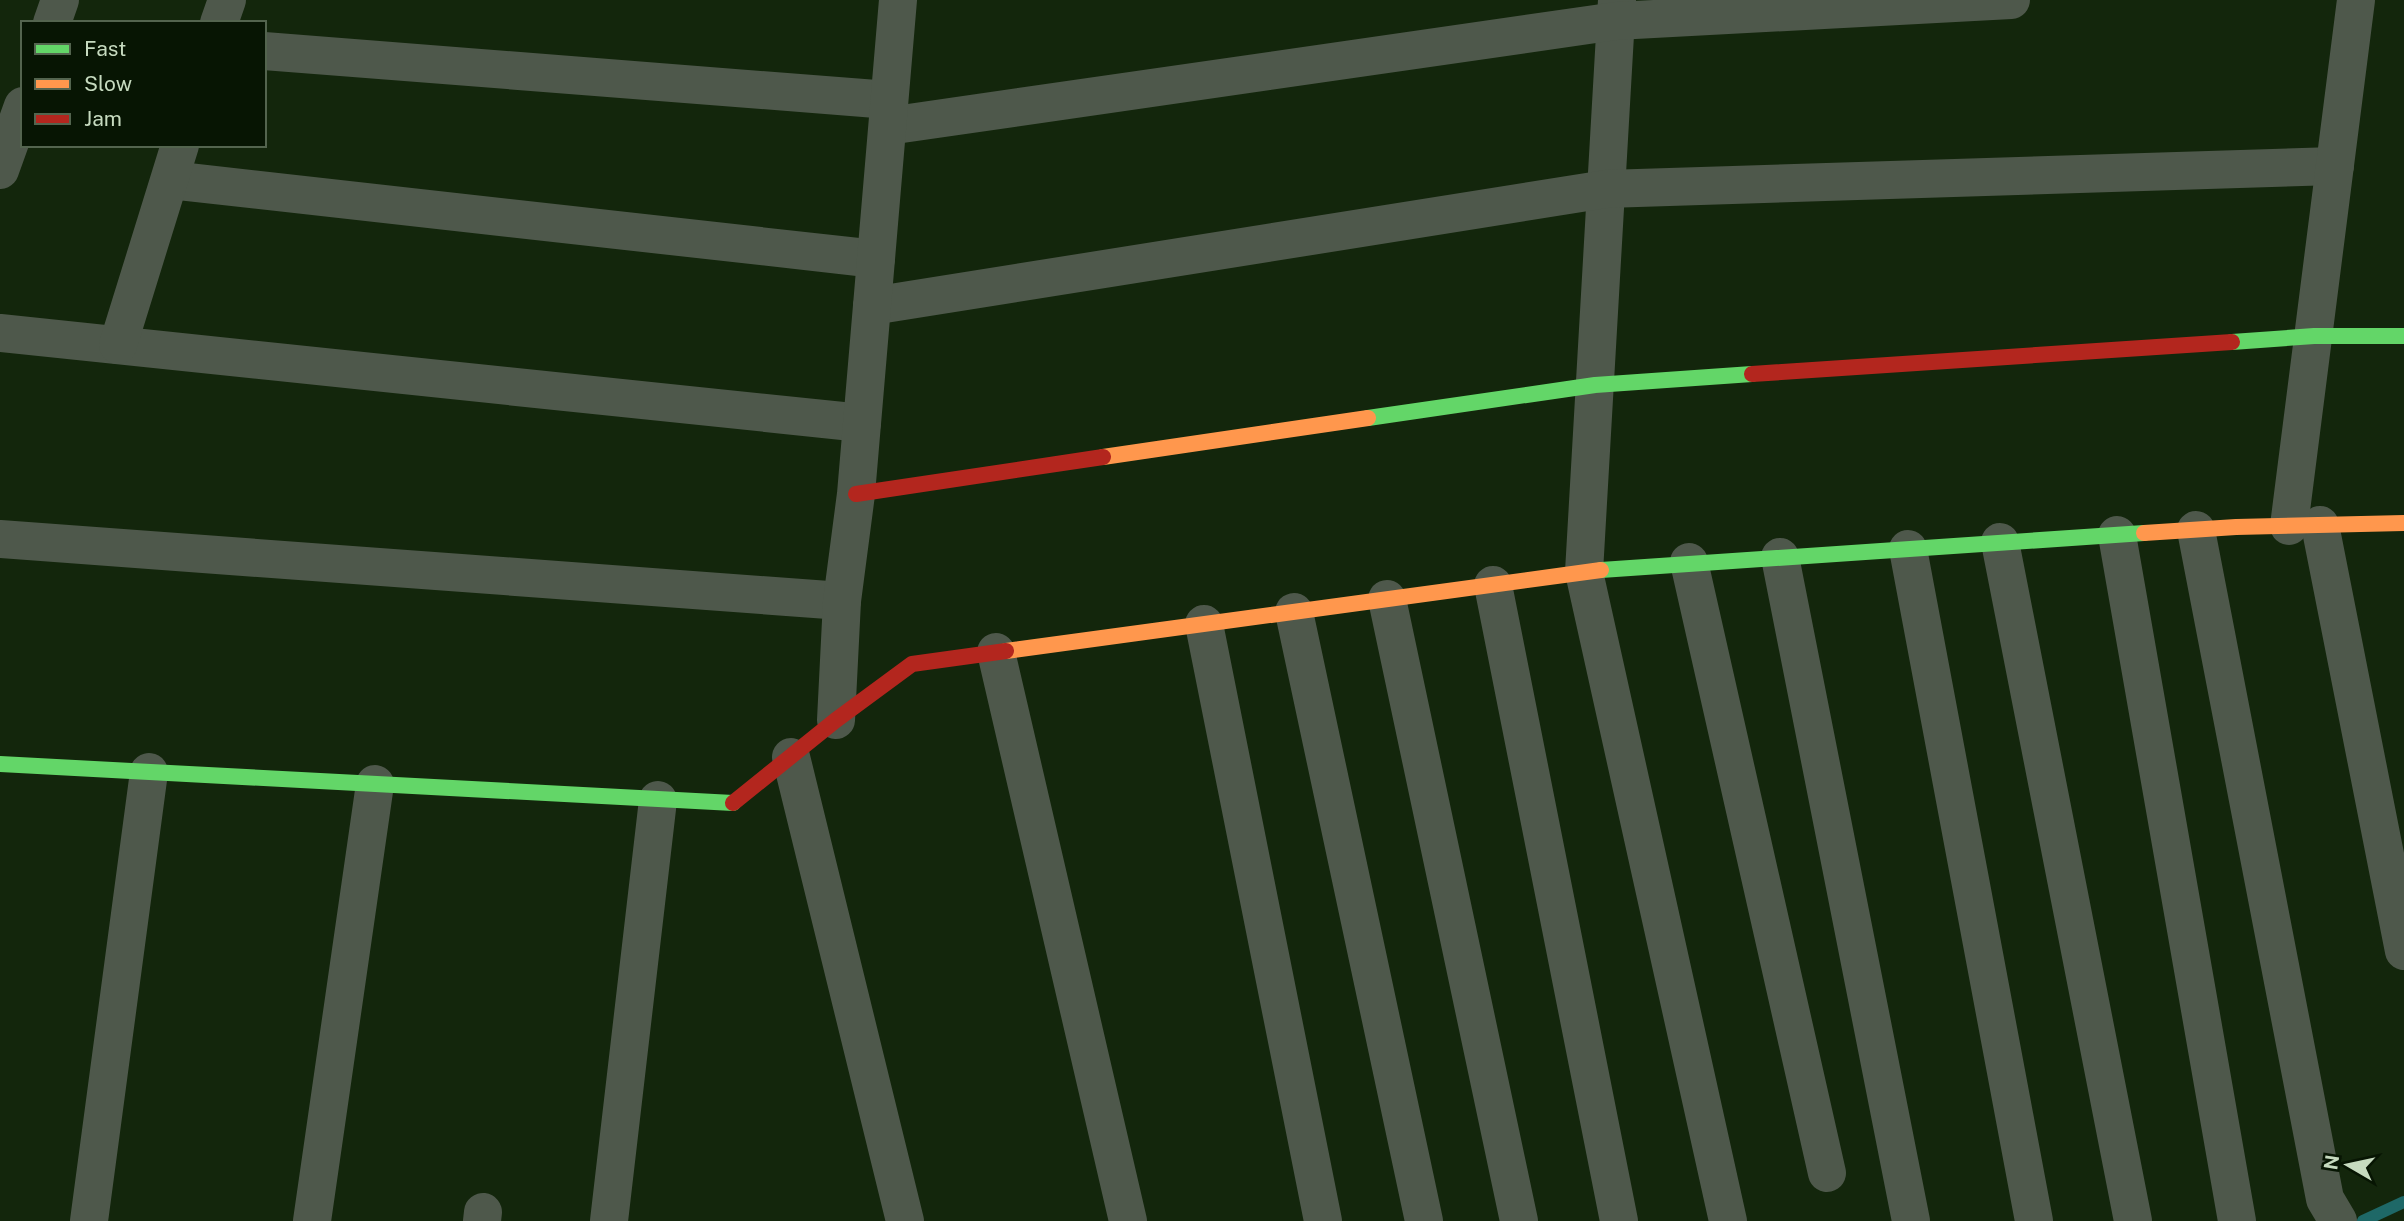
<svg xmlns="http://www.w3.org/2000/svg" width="2404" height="1221" font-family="'Public Sans',sans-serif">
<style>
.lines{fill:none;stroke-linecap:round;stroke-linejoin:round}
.stream{stroke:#1e6867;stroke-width:12}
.street{stroke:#4e584b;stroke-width:38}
.fast{stroke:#63d668;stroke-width:16}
.slow{stroke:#ff974d;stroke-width:16}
.jam{stroke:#b3261e;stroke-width:16}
</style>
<rect width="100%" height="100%" fill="#13260c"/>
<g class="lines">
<polyline class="stream" points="2363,1221 2404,1202"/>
<g class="street">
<polyline points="1617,0 1584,572 1728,1221"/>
<polyline points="52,23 60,0"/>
<polyline points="219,23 227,0"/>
<polyline points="264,51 889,100"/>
<polyline points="888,126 1616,21 2011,0"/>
<polyline points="0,170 23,106"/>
<polyline points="170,180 876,259"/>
<polyline points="872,306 1606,189 2335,166"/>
<polyline points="0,333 862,423"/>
<polyline points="118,345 180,145"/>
<polyline points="2320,525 2404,951"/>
<polyline points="2289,526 2356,0"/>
<polyline points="2196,530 2325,1199 2338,1221"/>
<polyline points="2117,535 2237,1221"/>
<polyline points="0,539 842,601"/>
<polyline points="2000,542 2133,1221"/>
<polyline points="1908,549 2034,1221"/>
<polyline points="1780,557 1911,1221"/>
<polyline points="1689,562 1827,1173"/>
<polyline points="1493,585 1619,1221"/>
<polyline points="1387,599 1519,1221"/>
<polyline points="1294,612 1424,1221"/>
<polyline points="1204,624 1323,1221"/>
<polyline points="996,652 1128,1221"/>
<polyline points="836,720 842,601 856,494 898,0"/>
<polyline points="791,757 905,1221"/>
<polyline points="89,1221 149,772"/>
<polyline points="312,1221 375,784"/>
<polyline points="482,1221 483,1212"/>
<polyline points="609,1221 658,800"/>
</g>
<g class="fast">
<polyline points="2232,342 2314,336 2404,336"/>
<polyline points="1368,418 1595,385 1752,374"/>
<polyline points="1601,570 2144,533"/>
<polyline points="0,764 733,803"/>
</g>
<g class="slow">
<polyline points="1103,457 1368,418"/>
<polyline points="2144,533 2236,527 2404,523"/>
<polyline points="1006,651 1601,570"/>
</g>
<g class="jam">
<polyline points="1752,374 2232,342"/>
<polyline points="856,494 1103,457"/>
<polyline points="733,803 836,720 912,664 1006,651"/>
</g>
</g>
<rect x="21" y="21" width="245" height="126" fill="#071503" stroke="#53644e" stroke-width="2"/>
<rect x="35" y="44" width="35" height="10" fill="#63d668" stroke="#53644e" stroke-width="2"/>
<text x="84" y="56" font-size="21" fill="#c6dabf">Fast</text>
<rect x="35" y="79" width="35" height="10" fill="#ff974d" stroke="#53644e" stroke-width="2"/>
<text x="84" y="91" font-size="21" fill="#c6dabf">Slow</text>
<rect x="35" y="114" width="35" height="10" fill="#b3261e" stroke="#53644e" stroke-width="2"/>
<text x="84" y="126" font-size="21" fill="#c6dabf">Jam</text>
<g transform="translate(2348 1165) rotate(279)" stroke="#071503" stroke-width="5" paint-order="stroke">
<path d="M0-5L12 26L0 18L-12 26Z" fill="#c6dabf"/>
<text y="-10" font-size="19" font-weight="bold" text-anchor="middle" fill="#c6dabf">N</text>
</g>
</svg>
